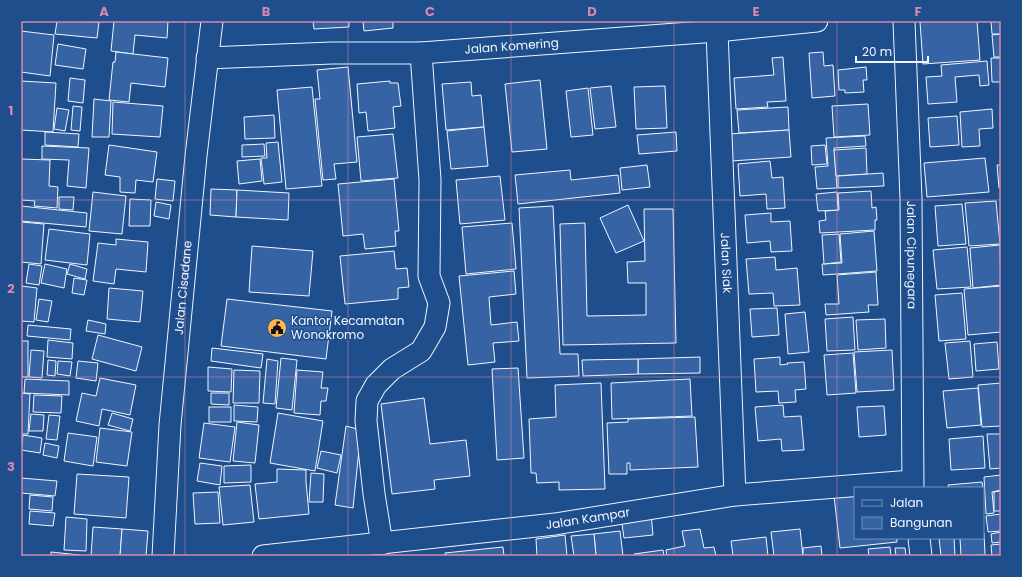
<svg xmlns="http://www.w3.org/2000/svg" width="1022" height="577" font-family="Poppins,sans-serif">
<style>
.building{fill:#3563a3;stroke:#f2f6ff}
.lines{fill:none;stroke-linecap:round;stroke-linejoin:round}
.minor-casing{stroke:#f2f6ff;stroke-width:23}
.minor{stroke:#1f4e8c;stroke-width:21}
.grid{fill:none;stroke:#da87ad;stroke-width:1;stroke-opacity:0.55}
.labels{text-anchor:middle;stroke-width:3;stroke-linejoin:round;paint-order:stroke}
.street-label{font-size:12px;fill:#f2f6ff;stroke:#1f4e8c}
.poi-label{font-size:12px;fill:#f2f6ff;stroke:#1f4e8c;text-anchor:start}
.neatline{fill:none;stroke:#da87ad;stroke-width:1.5}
.grid-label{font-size:13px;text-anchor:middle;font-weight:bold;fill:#da87ad}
</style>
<rect width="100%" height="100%" fill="#1f4e8c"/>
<g class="building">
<polygon points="57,21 99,22 97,38 55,34"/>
<polygon points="114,21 168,21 167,38 135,35 133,54 111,51"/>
<polygon points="313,21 349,21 349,27 314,29"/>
<polygon points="363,21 393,21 393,28 364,31"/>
<polygon points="930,21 977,21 980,60 923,64 920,22"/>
<polygon points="991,21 1001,21 1001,34 992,34"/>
<polygon points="21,31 54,35 50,76 21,72"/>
<polygon points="1001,34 1001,57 994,57 992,35"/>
<polygon points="58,44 86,49 83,69 55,65"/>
<polygon points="116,52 168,58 165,87 131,83 129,102 109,100 113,62 115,62"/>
<polygon points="823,52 824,66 833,65 835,96 812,98 809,53"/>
<polygon points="783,57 786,101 767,102 768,107 736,109 734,78 774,75 772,58"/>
<polygon points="991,58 1001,58 1001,82 992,82"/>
<polygon points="987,61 989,85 980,86 979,75 955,77 957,102 928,104 926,77 942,76 941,65"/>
<polygon points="348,67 357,162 334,164 336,179 323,180 315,99 320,99 317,70"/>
<polygon points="866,67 867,80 863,80 864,92 845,93 845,90 839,90 838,70"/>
<polygon points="70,78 85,80 83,103 68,101"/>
<polygon points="540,80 547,149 512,152 505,84"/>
<polygon points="21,81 56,83 53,132 21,130"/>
<polygon points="390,81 390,83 398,83 401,106 393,107 395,128 368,131 366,112 359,113 357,84"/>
<polygon points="471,82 472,96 481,95 484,127 446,130 442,84"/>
<polygon points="611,86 616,127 595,129 590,88"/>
<polygon points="665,86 667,128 636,129 634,87"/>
<polygon points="312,87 322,186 286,189 277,90"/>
<polygon points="588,88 593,135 571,137 566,91"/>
<polygon points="94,99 111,101 109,137 92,137"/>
<polygon points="113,102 163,106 160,137 112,134"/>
<polygon points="868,104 870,135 834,137 832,106"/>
<polygon points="73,106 82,107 80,131 71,130"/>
<polygon points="788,107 789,130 739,133 737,110"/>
<polygon points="57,108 69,110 65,131 54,129"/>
<polygon points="992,109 993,128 979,129 980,146 962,147 960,112"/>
<polygon points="274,115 275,138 245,139 244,117"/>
<polygon points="957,116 959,145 930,147 928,118"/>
<polygon points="484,127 488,166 451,169 447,131"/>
<polygon points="789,130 791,157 731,161 729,134"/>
<polygon points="45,132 79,134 78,147 45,145"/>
<polygon points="676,132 677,151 639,154 637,135"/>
<polygon points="393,134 398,178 361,181 357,137"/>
<polygon points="865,136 866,146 834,148 837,188 817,189 815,167 828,166 826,138"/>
<polygon points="278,142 282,182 264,184 261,158 267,158 266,143"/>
<polygon points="264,144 265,156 242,157 242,145"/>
<polygon points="109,145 157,152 153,182 136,180 135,193 120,192 120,177 105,175"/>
<polygon points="825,145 827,164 812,165 811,146"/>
<polygon points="42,146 89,148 86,188 67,186 69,160 42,159"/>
<polygon points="866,148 867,174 836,176 834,150"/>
<polygon points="985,158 989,192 927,197 924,163"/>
<polygon points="21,159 50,160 49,186 58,187 57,208 34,206 35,201 21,200"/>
<polygon points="260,159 262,181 239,184 237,161"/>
<polygon points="770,161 772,178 783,177 785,208 767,209 766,194 740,196 738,164"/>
<polygon points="647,165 650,187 622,190 620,168"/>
<polygon points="997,165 1001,165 1001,188 999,188"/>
<polygon points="570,170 571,180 618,175 620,193 518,204 515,175"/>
<polygon points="883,173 884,186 838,188 838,176"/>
<polygon points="500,176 505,220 460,224 456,180"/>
<polygon points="157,179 175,181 173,201 155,199"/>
<polygon points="394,179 399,231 395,231 396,246 365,249 363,234 343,236 338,184"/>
<polygon points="211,189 237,190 236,217 210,215"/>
<polygon points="237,190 289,193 288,220 236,217"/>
<polygon points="871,191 872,208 876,207 877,220 875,220 875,230 820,233 819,221 826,220 825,211 839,210 838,193"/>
<polygon points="93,192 126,196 122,234 89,231"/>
<polygon points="837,192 838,210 818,211 816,194"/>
<polygon points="59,197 74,197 73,210 59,209"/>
<polygon points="130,199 151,200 150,226 129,226"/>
<polygon points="996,201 1000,244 969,246 965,203"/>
<polygon points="156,202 171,205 169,219 154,216"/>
<polygon points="962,204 966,244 938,246 935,206"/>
<polygon points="628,205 644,241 616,253 600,218"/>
<polygon points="21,206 87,213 86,227 21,221"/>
<polygon points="553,206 560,354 578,354 579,376 527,378 519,208"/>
<polygon points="644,209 673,209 676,343 563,345 560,224 585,223 587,316 646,315 646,283 628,283 627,262 645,261"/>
<polygon points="771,213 771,222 790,221 792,251 771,252 770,241 747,243 745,215"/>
<polygon points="21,222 44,224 41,264 21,262"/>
<polygon points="512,223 516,269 466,274 462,227"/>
<polygon points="49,229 90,234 87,265 45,260"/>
<polygon points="874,231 877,271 823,275 822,264 842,263 840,234"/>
<polygon points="839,234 841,262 824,264 822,235"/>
<polygon points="116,239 148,242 146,272 116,269 114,284 93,281 98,243 116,245"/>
<polygon points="1000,245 1001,285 973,288 970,248"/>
<polygon points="252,246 313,251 309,296 249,292"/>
<polygon points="967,247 971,287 937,289 933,250"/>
<polygon points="394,251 396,269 407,268 409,287 398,288 398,299 345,304 340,256"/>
<polygon points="775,257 776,270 797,268 800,305 774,306 773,293 749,294 746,259"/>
<polygon points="29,264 42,266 39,285 26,283"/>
<polygon points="45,264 67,269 64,288 41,283"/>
<polygon points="70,264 87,269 85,279 67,274"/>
<polygon points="514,271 516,294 489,297 491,325 517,322 519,341 493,343 495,362 468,365 459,276"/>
<polygon points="876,272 878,305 868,305 869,312 826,315 825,304 839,304 837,275"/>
<polygon points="74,278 87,280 84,295 72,293"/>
<polygon points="21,286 37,288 34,322 21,321"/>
<polygon points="1001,286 1001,332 968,335 964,289"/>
<polygon points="109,288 143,291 140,322 107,319"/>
<polygon points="962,293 966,339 939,341 935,295"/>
<polygon points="39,299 52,301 48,322 36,320"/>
<polygon points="227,299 332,311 326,359 221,346"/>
<polygon points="777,308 779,335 752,337 750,309"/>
<polygon points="805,312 809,352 788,354 785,314"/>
<polygon points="853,317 855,350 827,351 825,319"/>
<polygon points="885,319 886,348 858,350 856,320"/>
<polygon points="88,320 106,324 105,334 86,331"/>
<polygon points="28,325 71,329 70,340 27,336"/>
<polygon points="98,335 142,347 136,371 92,359"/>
<polygon points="48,340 73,343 72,359 47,357"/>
<rect x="21" y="341" width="7" height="36"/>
<polygon points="970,341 973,377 949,379 945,343"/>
<polygon points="997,342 999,369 976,371 974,344"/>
<polygon points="212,348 263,354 261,368 211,361"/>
<polygon points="31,350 44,351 42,378 29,377"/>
<polygon points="892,350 894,390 857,392 854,352"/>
<polygon points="853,353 856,393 827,395 824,355"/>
<polygon points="700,357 700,373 638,374 638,359"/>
<polygon points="780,357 780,365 788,364 787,363 804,362 806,389 795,390 796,402 779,403 778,391 756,392 754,359"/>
<polygon points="281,358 297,360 292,410 276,408"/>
<polygon points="267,359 278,361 275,404 263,403"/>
<polygon points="638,359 638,374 583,376 582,360"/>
<polygon points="48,360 56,361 55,376 47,375"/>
<polygon points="58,361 72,362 70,376 57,374"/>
<polygon points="78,361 98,363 96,381 76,378"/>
<polygon points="208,367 232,369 231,392 208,391"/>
<polygon points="518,368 524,458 497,460 492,369"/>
<polygon points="234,370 260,371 259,403 233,403"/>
<polygon points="297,370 323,372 321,388 328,388 326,401 321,401 320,415 294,413"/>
<polygon points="100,378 136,385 130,415 102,409 99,426 76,421 82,393 96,396"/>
<polygon points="25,379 69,381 69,395 24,393"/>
<polygon points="690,379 692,416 612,419 611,383"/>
<polygon points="601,383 605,489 559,490 559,482 537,483 536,473 531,473 529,419 556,417 555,385"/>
<polygon points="1001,383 1001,426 982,427 978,385"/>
<polygon points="978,388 981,425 947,428 943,391"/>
<polygon points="21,393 30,394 28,434 21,434"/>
<polygon points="211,393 229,393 229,405 211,404"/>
<polygon points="34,395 62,396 61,413 33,412"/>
<polygon points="424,398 430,444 466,440 470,476 434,480 435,489 392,494 381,404"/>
<polygon points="234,405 258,407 257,422 234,421"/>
<polygon points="783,405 784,417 801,416 804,450 782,451 781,439 758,441 755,407"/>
<polygon points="884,406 886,435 859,437 857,407"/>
<rect x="209" y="407" width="22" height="15"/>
<polygon points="112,413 133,419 130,431 108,425"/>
<polygon points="278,413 323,421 315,471 270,463"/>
<polygon points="31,414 44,415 43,431 29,431"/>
<polygon points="49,415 60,416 57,440 46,439"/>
<polygon points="695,417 698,467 630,470 630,463 627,463 627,474 609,474 607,423 628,422 628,419"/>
<polygon points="237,422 259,425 255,463 233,461"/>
<polygon points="204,423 235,427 230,462 199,458"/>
<polygon points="346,426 361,430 353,508 335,505"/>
<polygon points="100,428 132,432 127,466 96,462"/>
<polygon points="68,433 97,437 93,466 64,461"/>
<polygon points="987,434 1001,434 1001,468 990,469"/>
<polygon points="23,435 42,438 40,453 21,450"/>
<polygon points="983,436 985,468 951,470 949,439"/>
<polygon points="45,443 59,446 57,458 43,455"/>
<polygon points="321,451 341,455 337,473 317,468"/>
<polygon points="200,463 222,466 220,485 197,481"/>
<polygon points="251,465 251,482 224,483 224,466"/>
<polygon points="277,469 306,470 306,482 309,514 259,519 255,484 277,482"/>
<polygon points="311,473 324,474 323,502 309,502"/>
<polygon points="77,474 129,477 126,518 74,514"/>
<polygon points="1001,475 1001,490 992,492 994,513 986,514 984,477"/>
<polygon points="21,478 57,481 55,496 21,493"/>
<polygon points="982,482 983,488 949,488 948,485"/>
<polygon points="250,485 254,522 223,525 219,487"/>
<polygon points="1001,491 1001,511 994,511 994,492"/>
<polygon points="218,492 220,523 195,524 193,493"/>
<polygon points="855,494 855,538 897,538 897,542 840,548 834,496"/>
<polygon points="30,495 53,497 52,511 29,509"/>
<polygon points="30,511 55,513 53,526 29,524"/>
<polygon points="651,513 653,535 624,538 621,517"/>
<polygon points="1001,514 1001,531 988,532 986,516"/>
<polygon points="66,517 87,519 86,551 64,550"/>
<polygon points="93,527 122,529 120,556 91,556"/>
<polygon points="122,529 148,531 146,556 120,556"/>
<polygon points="700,529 704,548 714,547 716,556 667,556 666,550 685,546 682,531"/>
<polygon points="800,529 803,556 774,556 771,532"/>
<polygon points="620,531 623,556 596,556 594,534"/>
<polygon points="1001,532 1001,542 992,543 991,534"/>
<polygon points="983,533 984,533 985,555 961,556 960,538 983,538"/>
<polygon points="594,534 596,556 574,556 571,536"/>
<polygon points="565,535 567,556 537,556 536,539"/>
<polygon points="766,537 768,556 733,556 731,541"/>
<polygon points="939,538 954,538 955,556 941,556"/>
<polygon points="1001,544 1001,556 992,556 991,545"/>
<polygon points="821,546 822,556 803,556 803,548"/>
<polygon points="503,547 504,556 445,556 445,553"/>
<polygon points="890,547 891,556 869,556 868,549"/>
<polygon points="895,548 905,548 906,556 896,556"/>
<polygon points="663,550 664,556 634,556 634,554"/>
<polygon points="51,552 80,555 80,556 51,556"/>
</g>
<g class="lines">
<g class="minor-casing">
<g id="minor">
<path id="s1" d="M904,21L911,199L913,488"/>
<path id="s2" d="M717,31L735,495"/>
<path id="s3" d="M207,58L332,53H421L717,31L817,21"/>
<polyline points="919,538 921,556"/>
<polyline points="382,544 374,494 366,421 367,401 376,385 392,369 421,351 435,327 439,303 429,276 430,180 421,53"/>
<path id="s4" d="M163,556L170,425L196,156L212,21"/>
<path id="s5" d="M263,556L555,524L735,495L912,481"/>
</g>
</g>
<use href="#minor" class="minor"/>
</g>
<path class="grid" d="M185,21V556M348,21V556M511,21V556M674,21V556M837,21V556M21,200H1001M21,377H1001"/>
<defs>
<g id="civic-disc" transform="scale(1)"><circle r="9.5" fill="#ffb74d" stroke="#1f4e8c"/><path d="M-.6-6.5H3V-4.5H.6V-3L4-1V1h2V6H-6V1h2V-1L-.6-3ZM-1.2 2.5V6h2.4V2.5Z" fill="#111"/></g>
</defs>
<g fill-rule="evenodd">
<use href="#civic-disc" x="277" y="328"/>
</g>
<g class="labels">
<g class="street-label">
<text dy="4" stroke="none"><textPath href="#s3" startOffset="305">Jalan Komering</textPath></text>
<text dy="4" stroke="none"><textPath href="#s1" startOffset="234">Jalan Cipunegara</textPath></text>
<text dy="4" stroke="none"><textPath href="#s2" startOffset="232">Jalan Siak</textPath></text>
<text dy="4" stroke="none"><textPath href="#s4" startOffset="269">Jalan Cisadane</textPath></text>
<text dy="4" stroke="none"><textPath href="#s5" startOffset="327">Jalan Kampar</textPath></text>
</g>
<g class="poi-label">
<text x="291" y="325">Kantor Kecamatan<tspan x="291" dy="14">Wonokromo</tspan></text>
</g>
</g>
<rect width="1022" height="577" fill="none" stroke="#1f4e8c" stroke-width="44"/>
<rect x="854" y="487" width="130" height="52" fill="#1f4e8c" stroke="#7391ba"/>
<rect x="862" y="500" width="20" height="6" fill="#1f4e8c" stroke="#7391ba"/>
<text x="890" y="507" font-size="12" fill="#f2f6ff">Jalan</text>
<rect x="862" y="517" width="20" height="12" fill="#3563a3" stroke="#7391ba"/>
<text x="890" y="527" font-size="12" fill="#f2f6ff">Bangunan</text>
<path d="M856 56v6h72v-6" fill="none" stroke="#f2f6ff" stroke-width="2"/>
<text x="862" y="56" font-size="12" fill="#f2f6ff" stroke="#1f4e8c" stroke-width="3" paint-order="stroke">20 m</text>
<rect x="22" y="22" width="978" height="533" class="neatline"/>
<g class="grid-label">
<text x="104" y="16">A</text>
<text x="266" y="16">B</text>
<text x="430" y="16">C</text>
<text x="592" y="16">D</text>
<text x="756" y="16">E</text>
<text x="918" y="16">F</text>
<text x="11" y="115">1</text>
<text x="11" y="293">2</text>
<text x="11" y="471">3</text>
</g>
</svg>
